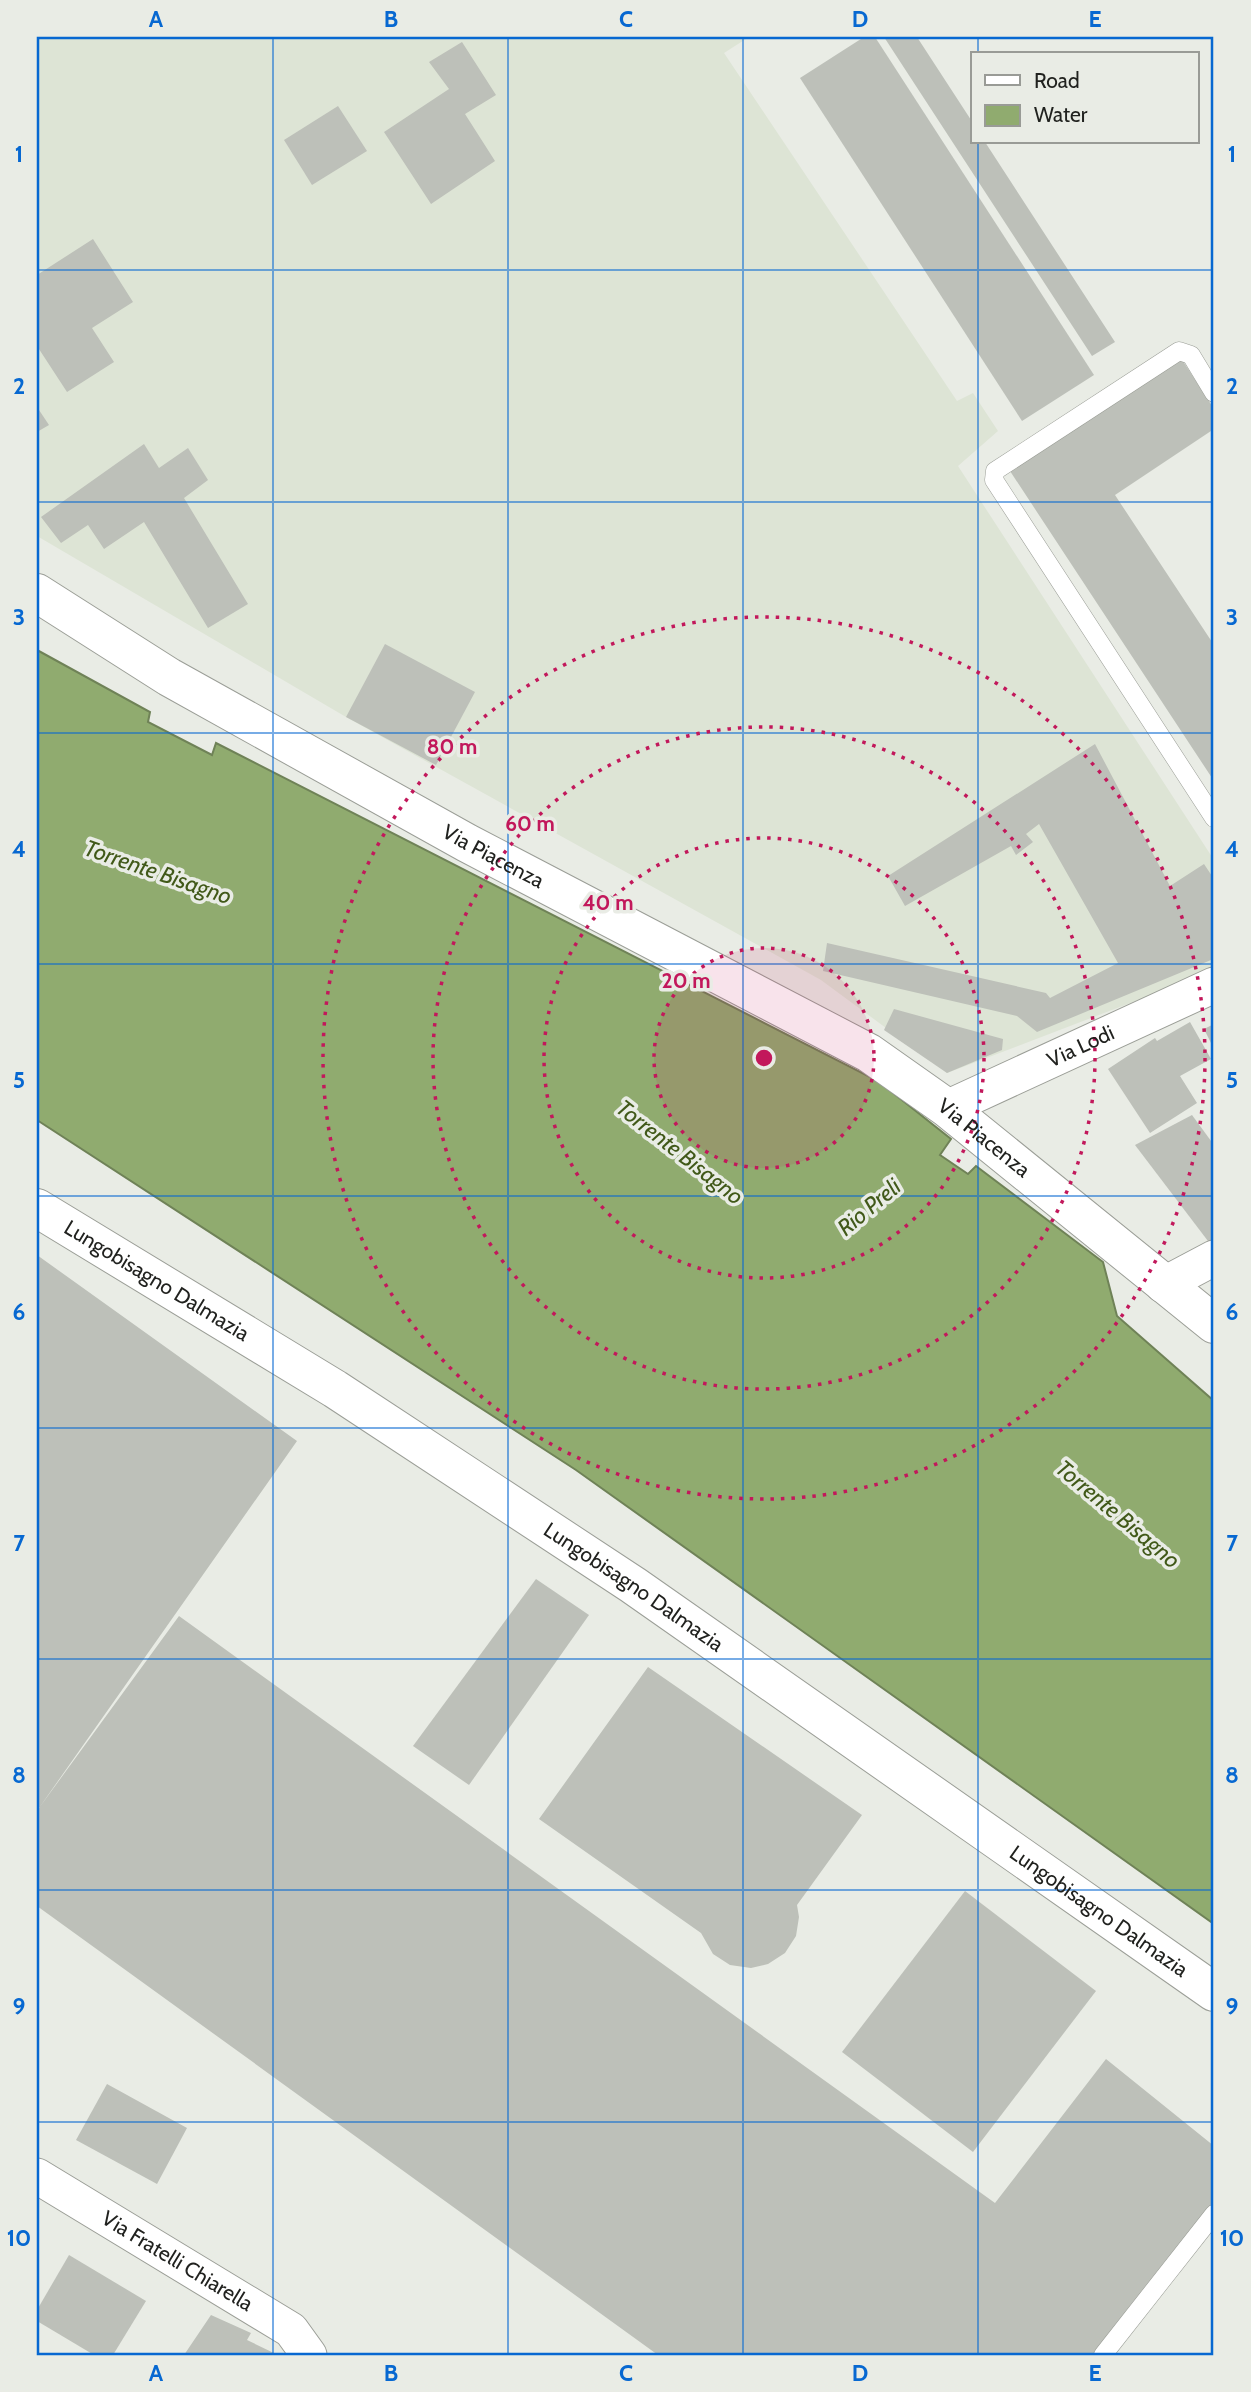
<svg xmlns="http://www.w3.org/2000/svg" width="1251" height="2392" font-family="Cabin,sans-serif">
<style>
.built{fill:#dde4d5}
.water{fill:#90ab6f;stroke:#6f8257;stroke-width:2}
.building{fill:#bdc0b9}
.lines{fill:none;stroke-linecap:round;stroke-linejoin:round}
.lane-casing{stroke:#9b9e97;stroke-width:19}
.street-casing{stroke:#9b9e97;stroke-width:37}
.secondary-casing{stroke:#9b9e97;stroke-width:40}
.primary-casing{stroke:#9b9e97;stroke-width:40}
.lane{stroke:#fff;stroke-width:18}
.street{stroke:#fff;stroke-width:35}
.secondary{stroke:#fff;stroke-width:38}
.primary{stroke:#fff;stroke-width:38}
.grid{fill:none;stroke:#0768d1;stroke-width:2;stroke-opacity:0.55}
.ring{fill:none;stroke:#c2185b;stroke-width:3.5;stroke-dasharray:3.5 7}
.labels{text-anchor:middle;stroke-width:7;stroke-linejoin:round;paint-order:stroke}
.street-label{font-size:21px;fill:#21221f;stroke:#e9ece5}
.water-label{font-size:23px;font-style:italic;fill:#415919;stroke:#e9ece5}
.centre{fill:#c2185b;stroke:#e9ece5;stroke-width:3.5}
.ring-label{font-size:21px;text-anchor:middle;font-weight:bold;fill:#c2185b;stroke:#e9ece5;stroke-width:7;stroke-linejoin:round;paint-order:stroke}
.neatline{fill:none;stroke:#0768d1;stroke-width:2.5}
.grid-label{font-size:23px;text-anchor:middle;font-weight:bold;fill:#0768d1}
</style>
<rect width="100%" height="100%" fill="#e9ece5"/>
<polygon class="built" points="37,37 749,37 724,53 957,401 973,393 998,431 958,466 1214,860 1214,971 947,1073 821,980 346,717 37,536"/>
<polygon class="water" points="37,650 150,712 148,722 212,755 216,743 878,1081 951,1139 940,1155 968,1174 976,1166 1103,1262 1117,1316 1214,1401 1214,1924 576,1470 37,1120"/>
<g class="building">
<polygon points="864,37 875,37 1094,375 1022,421 800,78"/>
<polygon points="884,37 917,37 973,123 973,142 985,142 1115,342 1092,356"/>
<polygon points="462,42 496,95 465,114 495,161 431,204 384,132 449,89 429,62"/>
<polygon points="338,106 367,151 312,185 284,140"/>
<polygon points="93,239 133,302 92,328 114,362 67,392 37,346 37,275"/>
<polygon points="1181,358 1214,409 1214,429 1115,495 1214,645 1214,781 1010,471"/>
<polygon points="37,407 49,425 37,432"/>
<polygon points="144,444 159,468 188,448 208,480 184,498 248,604 208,628 144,522 104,549 88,525 61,543 41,517"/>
<polygon points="385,644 475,692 436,765 346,717"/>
<polygon points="1095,744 1170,886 1204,864 1214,879 1214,955 1211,960 1037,1032 1017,1016 823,971 827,943 1046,993 1050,998 1118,963 1039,824 1026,834 1033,842 1016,855 1011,846 905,906 888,876"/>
<polygon points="894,1009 1003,1039 1002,1050 947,1073 884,1030"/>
<polygon points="1190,1022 1211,1059 1180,1076 1197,1103 1150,1133 1108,1069 1155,1038 1157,1041"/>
<polygon points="1214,1024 1214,1049 1204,1029"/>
<polygon points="1192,1115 1214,1145 1214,1243 1211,1245 1135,1145"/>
<polygon points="37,1255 297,1441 39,1808 179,1616 995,2203 1106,2059 1214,2146 1214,2203 1095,2355 658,2355 37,1906"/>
<polygon points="536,1579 589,1615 469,1785 413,1746"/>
<polygon points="648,1667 862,1815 797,1905 799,1917 796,1936 785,1953 768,1964 751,1968 730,1965 713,1954 701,1933 539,1819"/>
<polygon points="965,1891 1096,1991 973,2152 842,2052"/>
<polygon points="107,2084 187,2128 157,2184 76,2140"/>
<polygon points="69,2255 146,2301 113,2355 94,2355 37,2321 37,2310"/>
<polygon points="211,2315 251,2333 247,2340 278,2355 184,2355"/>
</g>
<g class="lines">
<g class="lane-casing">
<g id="lane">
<polyline points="1214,393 1191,355 1179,351 995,471 994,480 1214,818"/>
<polyline points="1103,2355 1214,2214"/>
</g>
</g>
<g class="street-casing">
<g id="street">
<path id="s1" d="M947,1108L1214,985"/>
<polyline points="1163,1285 1214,1258"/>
<path id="s2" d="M37,2176L291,2330L309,2355"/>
</g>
</g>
<g class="secondary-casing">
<g id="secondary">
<path id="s3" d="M37,593L169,677L467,843L869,1053L947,1108L1214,1324"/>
</g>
</g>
<g class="primary-casing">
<g id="primary">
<path id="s4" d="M37,1208L335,1389L633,1585L1214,1992"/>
</g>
</g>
<use href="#lane" class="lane"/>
<use href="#street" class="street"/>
<use href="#secondary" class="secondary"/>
<use href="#primary" class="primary"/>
</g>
<path class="grid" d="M273,37V2355M508,37V2355M743,37V2355M978,37V54M978,142V2355M37,270H1214M37,502H1214M37,733H1214M37,964H1214M37,1196H1214M37,1428H1214M37,1659H1214M37,1890H1214M37,2122H1214"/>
<circle cx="764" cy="1058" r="110" fill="#c2185b" fill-opacity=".12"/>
<g class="ring">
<circle cx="764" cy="1058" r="110"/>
<circle cx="764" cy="1058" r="220"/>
<circle cx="764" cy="1058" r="331"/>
<circle cx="764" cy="1058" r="441"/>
</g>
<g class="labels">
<g class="street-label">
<text dy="7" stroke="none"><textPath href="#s3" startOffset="527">Via Piacenza</textPath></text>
<text dy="7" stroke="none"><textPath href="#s1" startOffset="147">Via Lodi</textPath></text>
<text dy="7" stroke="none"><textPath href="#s3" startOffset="1094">Via Piacenza</textPath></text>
<text dy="7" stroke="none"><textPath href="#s4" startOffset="140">Lungobisagno Dalmazia</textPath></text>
<text dy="7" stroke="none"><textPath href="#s4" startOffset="707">Lungobisagno Dalmazia</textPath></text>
<text dy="7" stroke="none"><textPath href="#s4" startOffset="1274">Lungobisagno Dalmazia</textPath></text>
<text dy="7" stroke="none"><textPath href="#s2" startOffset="164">Via Fratelli Chiarella</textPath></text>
</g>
<g class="water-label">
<text transform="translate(158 872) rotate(19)" y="8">Torrente Bisagno</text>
<text transform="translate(680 1152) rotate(38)" y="8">Torrente Bisagno</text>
<text transform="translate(869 1207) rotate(-40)" y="8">Rio Preli</text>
<text transform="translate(1118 1514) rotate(40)" y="8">Torrente Bisagno</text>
</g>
</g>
<circle cx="764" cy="1058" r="10" class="centre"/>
<g class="ring-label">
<text x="452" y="754">80 m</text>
<text x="530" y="831">60 m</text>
<text x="608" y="910">40 m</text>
<text x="686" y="988">20 m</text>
</g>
<rect width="1251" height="2392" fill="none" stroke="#e9ece5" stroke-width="77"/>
<rect x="971" y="52" width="228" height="91" fill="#e9ece5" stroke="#999b96" stroke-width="2"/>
<rect x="985" y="75" width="35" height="10" fill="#ffffff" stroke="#999b96" stroke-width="2"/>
<text x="1034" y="88" font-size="21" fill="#21221f">Road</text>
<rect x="985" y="105" width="35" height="21" fill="#90ab6f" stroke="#999b96" stroke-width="2"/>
<text x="1034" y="122" font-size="21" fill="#21221f">Water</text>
<rect x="38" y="38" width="1174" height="2316" class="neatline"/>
<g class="grid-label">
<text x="156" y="27">A</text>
<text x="391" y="27">B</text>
<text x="626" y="27">C</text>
<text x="860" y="27">D</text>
<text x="1095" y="27">E</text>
<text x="19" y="162">1</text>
<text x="1232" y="162">1</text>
<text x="19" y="394">2</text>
<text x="1232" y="394">2</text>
<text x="19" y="625">3</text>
<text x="1232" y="625">3</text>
<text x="19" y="857">4</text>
<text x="1232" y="857">4</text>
<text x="19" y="1088">5</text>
<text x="1232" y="1088">5</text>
<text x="19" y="1320">6</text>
<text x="1232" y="1320">6</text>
<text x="19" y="1551">7</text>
<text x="1232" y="1551">7</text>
<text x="19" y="1783">8</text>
<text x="1232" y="1783">8</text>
<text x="19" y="2014">9</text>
<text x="1232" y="2014">9</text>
<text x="19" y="2246">10</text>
<text x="1232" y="2246">10</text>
<text x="156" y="2381">A</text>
<text x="391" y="2381">B</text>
<text x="626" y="2381">C</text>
<text x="860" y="2381">D</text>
<text x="1095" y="2381">E</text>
</g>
</svg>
